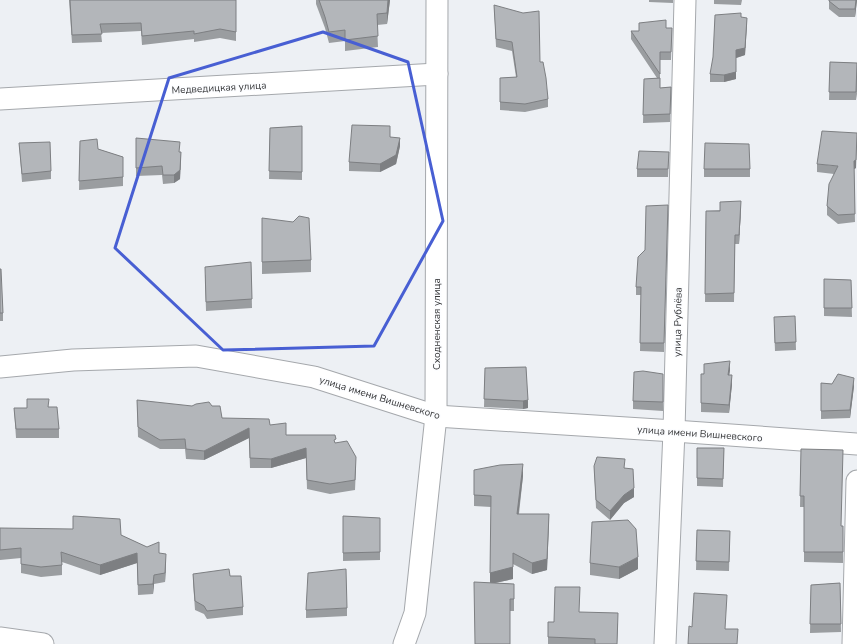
<svg xmlns="http://www.w3.org/2000/svg" width="857" height="644" font-family="'Nunito Sans',sans-serif">
<style>
.lines{fill:none;stroke-linecap:round;stroke-linejoin:round}
.minor-casing{stroke:#a5a8ac;stroke-width:23}
.minor{stroke:#fff;stroke-width:21}
.wall{fill:#9a9da0}
.shaded-wall{fill:#7d7f82}
.building{fill:#b3b6ba;stroke:#7d7f82}
.marked{fill:none;stroke:#485fd3;stroke-width:3;stroke-linejoin:round}
.labels{text-anchor:middle;stroke-width:3;stroke-linejoin:round;paint-order:stroke}
.street-label{font-size:10px;fill:#363739;stroke:#fcfdff}
</style>
<rect width="100%" height="100%" fill="#edf0f4"/>
<g class="lines">
<g class="minor-casing">
<g id="minor">
<polyline points="0,99 437,74"/>
<polyline points="0,367 73,360 196,356 314,377 436,416 674,431 857,444"/>
<polyline points="0,638 43,644"/>
<polyline points="404,644 415,613 436,416 437,0"/>
<polyline points="665,644 674,431 685,0"/>
<polyline points="853,644 857,481"/>
</g>
</g>
<use href="#minor" class="minor"/>
</g>
<g class="wall">
<polygon points="69,0 236,0 236,41 220,38 194,42 194,39 142,45 141,31 101,33 102,42 72,43"/>
<polygon points="316,0 390,0 387,24 377,25 378,47 345,51 345,41 329,43 325,28 316,4"/>
<polygon points="649,0 673,0 673,3 649,2"/>
<polygon points="714,0 742,0 741,5 714,4"/>
<polygon points="829,0 857,0 855,17 839,17 829,9"/>
<polygon points="494,5 540,62 548,99 548,107 525,112 500,110 500,78 516,77 512,51 496,47"/>
<polygon points="741,17 747,25 745,55 736,58 736,79 724,82 710,82 710,74"/>
<polygon points="666,28 672,28 671,60 660,60 660,88 671,87 670,122 643,123 644,79 657,78 631,39 631,31 639,31"/>
<polygon points="830,62 857,63 857,94 856,100 829,100"/>
<polygon points="302,126 302,180 269,179 270,128"/>
<polygon points="390,137 400,146 396,164 380,172 349,171 349,162"/>
<polygon points="136,138 180,152 181,160 180,179 174,183 163,184 162,175 136,176"/>
<polygon points="80,141 98,149 123,157 123,186 79,190"/>
<polygon points="19,143 51,171 51,179 22,182"/>
<polygon points="669,152 668,177 637,177 637,169"/>
<polygon points="817,164 856,168 854,169 855,222 838,224 827,215 827,206 834,174 817,172"/>
<rect x="704" y="169" width="46" height="8"/>
<polygon points="668,205 664,352 640,351 641,295 636,295 636,287 645,250"/>
<polygon points="741,209 739,244 735,244 734,302 705,302 706,211"/>
<polygon points="262,218 311,260 311,272 262,274"/>
<polygon points="251,262 252,308 206,311 205,275"/>
<polygon points="0,269 3,313 3,321 0,321"/>
<polygon points="824,279 851,280 852,317 824,316"/>
<polygon points="795,316 796,350 775,351 774,325"/>
<polygon points="526,367 528,408 523,409 484,407 485,368"/>
<polygon points="730,370 729,375 732,384 729,413 701,412 701,374"/>
<polygon points="663,374 663,411 633,409 633,401"/>
<polygon points="821,383 854,386 850,418 821,419"/>
<polygon points="27,399 49,407 59,429 59,438 16,438 14,408 27,408"/>
<polygon points="137,400 222,418 270,425 286,435 336,443 356,467 355,490 330,494 307,489 306,458 271,468 250,468 249,438 204,460 186,459 185,449 160,449 138,437"/>
<polygon points="697,448 724,448 723,487 697,486"/>
<polygon points="801,449 841,526 843,526 843,563 804,562 804,507 800,507"/>
<polygon points="594,466 625,468 634,497 624,503 610,520 596,508"/>
<polygon points="474,470 523,476 519,514 549,525 547,570 532,574 513,564 513,579 495,583 514,584 514,611 510,611 510,644 490,583 491,507 474,506"/>
<polygon points="343,516 380,518 380,560 343,561"/>
<polygon points="0,528 121,535 159,553 166,564 165,582 154,584 153,594 138,595 137,563 100,575 62,562 62,575 41,577 21,573 21,558 0,560"/>
<polygon points="697,530 730,531 729,571 696,570"/>
<polygon points="590,563 638,569 619,579 590,575"/>
<polygon points="193,574 230,576 243,607 243,615 207,619 204,614 195,610 193,582"/>
<polygon points="840,583 841,632 810,633 811,585"/>
<polygon points="347,608 347,616 306,618 306,610"/>
<polygon points="580,612 618,624 617,644 548,644 548,622 554,622"/>
</g>
<g class="shaded-wall">
<polygon points="388,0 390,0 387,24 387,13"/>
<polygon points="856,0 857,0 855,17 855,9"/>
<polygon points="747,18 745,55 736,58 736,79 724,82 724,75 736,50"/>
<polygon points="857,133 856,168 854,169 854,161"/>
<polygon points="400,138 400,146 396,164 380,172 380,164"/>
<polygon points="181,152 180,179 174,183 174,175"/>
<polygon points="741,201 741,209 739,244 739,235"/>
<polygon points="730,361 730,370 728,383 728,375"/>
<polygon points="732,375 732,384 729,413 729,405"/>
<polygon points="854,378 854,386 850,418 850,410"/>
<polygon points="528,400 528,408 523,409 523,401"/>
<polygon points="249,428 249,438 204,460 204,451"/>
<polygon points="306,448 306,458 271,468 271,459"/>
<polygon points="523,464 523,476 517,525 517,514"/>
<polygon points="634,488 634,497 624,503 610,520 610,511 624,495"/>
<polygon points="549,514 547,570 532,574 532,563"/>
<polygon points="137,553 137,563 100,575 100,565"/>
<polygon points="166,554 166,564 165,582 165,573"/>
<polygon points="638,557 638,569 619,579 619,567"/>
<polygon points="513,567 513,579 490,584 490,573"/>
<polygon points="154,575 154,584 153,594 153,584"/>
</g>
<g class="building">
<polygon points="70,0 236,0 236,32 220,29 194,34 194,31 142,36 141,23 100,24 102,34 72,35"/>
<polygon points="319,0 388,0 387,13 377,14 378,36 345,40 345,30 329,32 325,17"/>
<polygon points="829,0 856,0 855,9 839,9 829,1"/>
<polygon points="494,5 523,13 539,11 540,62 543,62 546,78 548,99 525,104 500,102 500,78 517,77 512,42 496,39"/>
<polygon points="741,13 741,17 747,18 745,48 736,50 736,72 724,75 710,74 713,57 715,15"/>
<polygon points="666,20 666,28 672,28 671,52 660,52 660,74 631,31 639,31 639,23"/>
<polygon points="830,62 857,63 856,92 829,92"/>
<polygon points="660,78 660,88 671,87 670,114 643,115 644,79"/>
<polygon points="352,125 390,126 390,137 400,138 396,155 380,164 349,162"/>
<polygon points="302,126 302,172 269,171 270,128"/>
<polygon points="822,131 857,133 856,160 854,161 855,214 838,215 827,206 829,184 838,166 817,164"/>
<polygon points="136,138 180,142 179,152 181,152 180,170 174,175 163,175 162,166 136,168"/>
<polygon points="97,139 98,149 123,157 123,177 79,181 80,141"/>
<polygon points="50,142 51,171 22,174 19,143"/>
<polygon points="705,143 749,144 750,169 704,169"/>
<polygon points="639,151 669,152 668,169 637,169"/>
<polygon points="741,201 739,235 735,235 734,293 705,294 706,211 720,211 720,202"/>
<polygon points="668,205 664,343 640,343 641,287 636,287 638,257 645,250 646,206"/>
<polygon points="299,216 309,218 311,260 262,262 262,218 293,222"/>
<polygon points="251,262 252,299 206,302 205,267"/>
<polygon points="0,269 1,269 3,313 0,313"/>
<polygon points="824,279 851,280 852,308 824,308"/>
<polygon points="795,316 796,342 775,343 774,317"/>
<polygon points="730,361 728,375 732,375 729,405 701,403 701,374 704,374 704,364"/>
<polygon points="526,367 528,400 523,401 484,399 485,368"/>
<polygon points="643,371 663,374 663,402 633,401 634,372"/>
<polygon points="838,374 854,378 850,410 821,411 821,383 832,384"/>
<polygon points="27,399 49,399 48,407 57,407 59,429 16,429 14,408 27,408"/>
<polygon points="137,400 192,406 196,404 209,402 212,406 220,406 222,418 269,419 270,425 286,423 286,435 335,435 336,439 334,440 335,443 347,441 356,457 355,480 330,484 307,480 306,448 271,459 250,458 249,428 204,451 186,449 185,439 160,440 138,427"/>
<polygon points="697,448 724,448 723,479 697,478"/>
<polygon points="801,449 843,450 841,526 843,526 843,552 804,552 804,496 800,496"/>
<polygon points="597,457 625,459 624,468 633,469 634,488 624,495 610,511 596,500 594,466"/>
<polygon points="523,464 517,514 549,514 547,559 532,563 513,553 513,567 490,573 491,496 474,495 474,470 500,465"/>
<polygon points="73,516 120,519 121,535 147,547 159,542 159,553 166,554 165,573 154,575 153,584 138,585 137,553 100,565 61,552 62,565 41,567 21,564 21,548 0,550 0,528 73,529"/>
<polygon points="343,516 380,518 380,552 343,553"/>
<polygon points="628,520 636,529 638,557 619,567 590,563 592,522"/>
<polygon points="697,530 730,531 729,562 696,561"/>
<polygon points="229,569 230,576 241,576 243,607 207,611 204,606 195,601 193,574"/>
<polygon points="346,569 347,608 306,610 308,573"/>
<polygon points="474,582 514,584 514,599 510,599 510,644 475,644"/>
<polygon points="840,583 841,624 810,624 811,585"/>
<polygon points="555,587 580,587 579,612 618,613 617,644 595,644 595,639 548,637 548,622 554,622"/>
<polygon points="694,593 727,595 725,629 738,629 737,644 688,644 689,626 692,627"/>
</g>
<path class="marked" d="M323,32L408,62L443,221L374,346L223,350L115,248L169,78Z"/>
<g class="labels">
<g class="street-label">
<text transform="translate(219 87) rotate(-3)" y="4">Медведицкая улица</text>
<text transform="translate(677 322) rotate(-89)" y="4">улица Рублёва</text>
<text transform="translate(436 324) rotate(-90)" y="4">Сходненская улица</text>
<text transform="translate(380 397) rotate(17)" y="4">улица имени Вишневского</text>
<text transform="translate(700 433) rotate(4)" y="4">улица имени Вишневского</text>
</g>
</g>
</svg>
